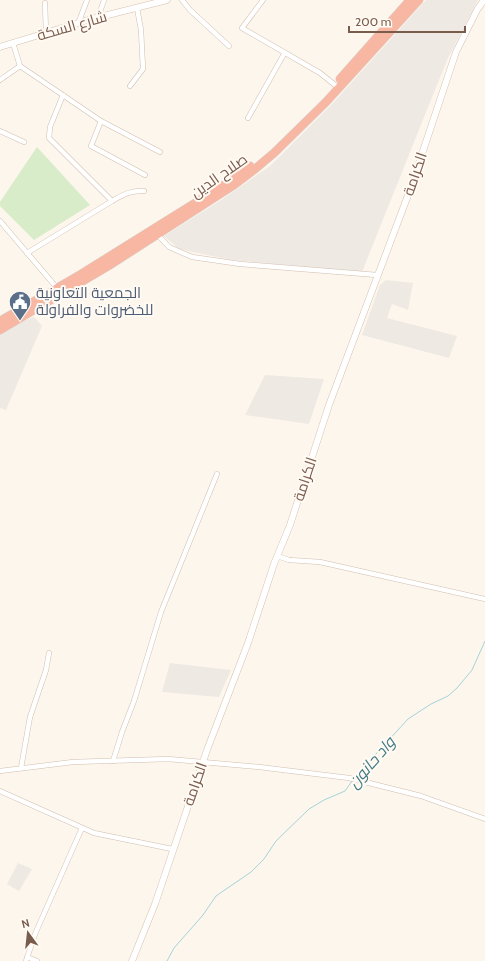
<svg xmlns="http://www.w3.org/2000/svg" width="485" height="961" font-family="Cabin,Cairo,sans-serif">
<style>
.industrial{fill:#efe9e4}
.green{fill:#d8ecc9}
.lines{fill:none;stroke-linecap:round;stroke-linejoin:round}
.stream{stroke:#a5d3da;stroke-width:1}
.street-casing{stroke:#d1beb0;stroke-width:5.5}
.secondary-casing{stroke:#d6c0b0;stroke-width:7}
.highway-casing{stroke:#dad1cd;stroke-width:9}
.street{stroke:#fff;stroke-width:4.5}
.secondary{stroke:#fff;stroke-width:6}
.highway{stroke:#f7b7a3;stroke-width:8}
.labels{text-anchor:middle;stroke-width:4;stroke-linejoin:round;paint-order:stroke}
.street-label{font-size:15px;fill:#7a5c4d;stroke:#fffaf3}
.service-label{font-size:15px;fill:#4e5e75;stroke:#fffaf3;text-anchor:start}
.water-label{font-size:16px;font-style:italic;fill:#437c86;stroke:#fffaf3}
</style>
<rect width="100%" height="100%" fill="#fdf6ec"/>
<g class="industrial">
<polygon points="426,0 478,0 447,60 362,272 231,260 179,249 164,236 221,200 270,166 332,104"/>
<polygon points="386,280 413,283 408,310 392,304 387,318 457,336 449,358 362,335 380,285"/>
<polygon points="34,317 42,326 6,410 0,408 0,333 23,321"/>
<polygon points="265,375 324,379 309,424 245,415"/>
<polygon points="170,663 231,670 219,697 162,692"/>
<polygon points="18,863 32,869 19,891 7,884"/>
</g>
<polygon class="green" points="37,147 90,205 34,240 0,206 0,202"/>
<g class="lines">
<g class="stream">
<polyline points="354,778 408,719 431,704 448,696 457,688 472,670 485,641"/>
<polyline points="167,961 174,948 203,915 216,896 251,872 264,859 276,841 309,809 324,800 345,791 352,781"/>
</g>
<g class="street-casing">
<g id="street">
<polyline points="182,0 190,10 229,46"/>
<polyline points="263,0 242,28 320,73 335,85"/>
<polyline points="45,3 46,33"/>
<polyline points="98,18 104,0"/>
<polyline points="78,24 87,0"/>
<polyline points="13,43 20,66 101,121 160,152"/>
<polyline points="0,80 20,66"/>
<polyline points="130,86 143,69 141,30 137,8"/>
<polyline points="248,118 284,54"/>
<polyline points="101,121 91,146 145,175"/>
<polyline points="0,131 24,142"/>
<path d="M112,201C123,195 131,190 144,191"/>
<polyline points="0,221 57,288"/>
<polyline points="157,234 169,247 192,257 240,264 377,275"/>
<polyline points="27,253 112,201 49,138 50,127 63,95"/>
<polyline points="277,556 289,560 320,562 485,599"/>
<polyline points="30,717 46,670 49,653"/>
<polyline points="113,761 122,732 134,701 161,612 217,474"/>
<polyline points="21,768 30,717"/>
<polyline points="0,771 73,762 168,759 259,767 349,778 421,796 485,819"/>
<polyline points="0,791 94,833 172,849"/>
<polyline points="27,957 37,961"/>
<polyline points="26,961 35,934 82,828"/>
</g>
</g>
<g class="secondary-casing">
<g id="secondary">
<polyline points="0,47 88,20 167,0"/>
<polyline points="132,961 155,904 207,750 248,643 274,564 290,525 329,405 410,190 456,52 477,10 484,0"/>
</g>
</g>
<g class="highway-casing">
<g id="highway">
<polyline points="340,79 410,0"/>
<polyline points="0,321 78,276 224,185 250,166"/>
<polyline points="0,330 110,265 234,185 255,169 274,153 326,102 419,0"/>
</g>
</g>
<use href="#street" class="street"/>
<use href="#secondary" class="secondary"/>
<use href="#highway" class="highway"/>
</g>
<defs>
<g id="civic-pin" transform="scale(1.15)"><path d="M0 17L-7.5 6A9.5 9.5 0 1 1 7.5 6Z" fill="#5c6f8a" stroke="#fffaf3"/><path d="M-.6-6.5H3V-4.5H.6V-3L4-1V1h2V6H-6V1h2V-1L-.6-3ZM-1.2 2.5V6h2.4V2.5Z" fill="#fff"/></g>
</defs>
<g fill-rule="evenodd">
<use href="#civic-pin" x="20" y="302"/>
</g>
<g class="labels">
<g class="street-label">
<text transform="translate(72 26) rotate(-16)" y="5">شارع السكة</text>
<text transform="translate(415 174) rotate(-71)" y="5">الكرامة</text>
<text transform="translate(219 176) rotate(-35)" y="5">صلاح الدين</text>
<text transform="translate(305 479) rotate(-72)" y="5">الكرامة</text>
<text transform="translate(195 784) rotate(-71)" y="5">الكرامة</text>
</g>
<g class="service-label">
<text x="36" y="298">الجمعية التعاونية<tspan x="36" dy="17">للخضروات والفراولة</tspan></text>
</g>
<g class="water-label">
<text transform="translate(371 762) rotate(-49)" y="6">واد حانون</text>
</g>
</g>
<g transform="translate(28 933) rotate(345)" stroke="#fffaf3" stroke-width="3" paint-order="stroke">
<path d="M0-3L7 15L0 10L-7 15Z" fill="#7a5c4d"/>
<text y="-6" font-size="11" font-weight="bold" text-anchor="middle" fill="#7a5c4d">N</text>
</g>
<path d="M349 26v6h116v-6" fill="none" stroke="#7a5c4d" stroke-width="2"/>
<text x="355" y="26" font-size="12" fill="#7a5c4d" stroke="#fffaf3" stroke-width="3" paint-order="stroke">200 m</text>
</svg>
